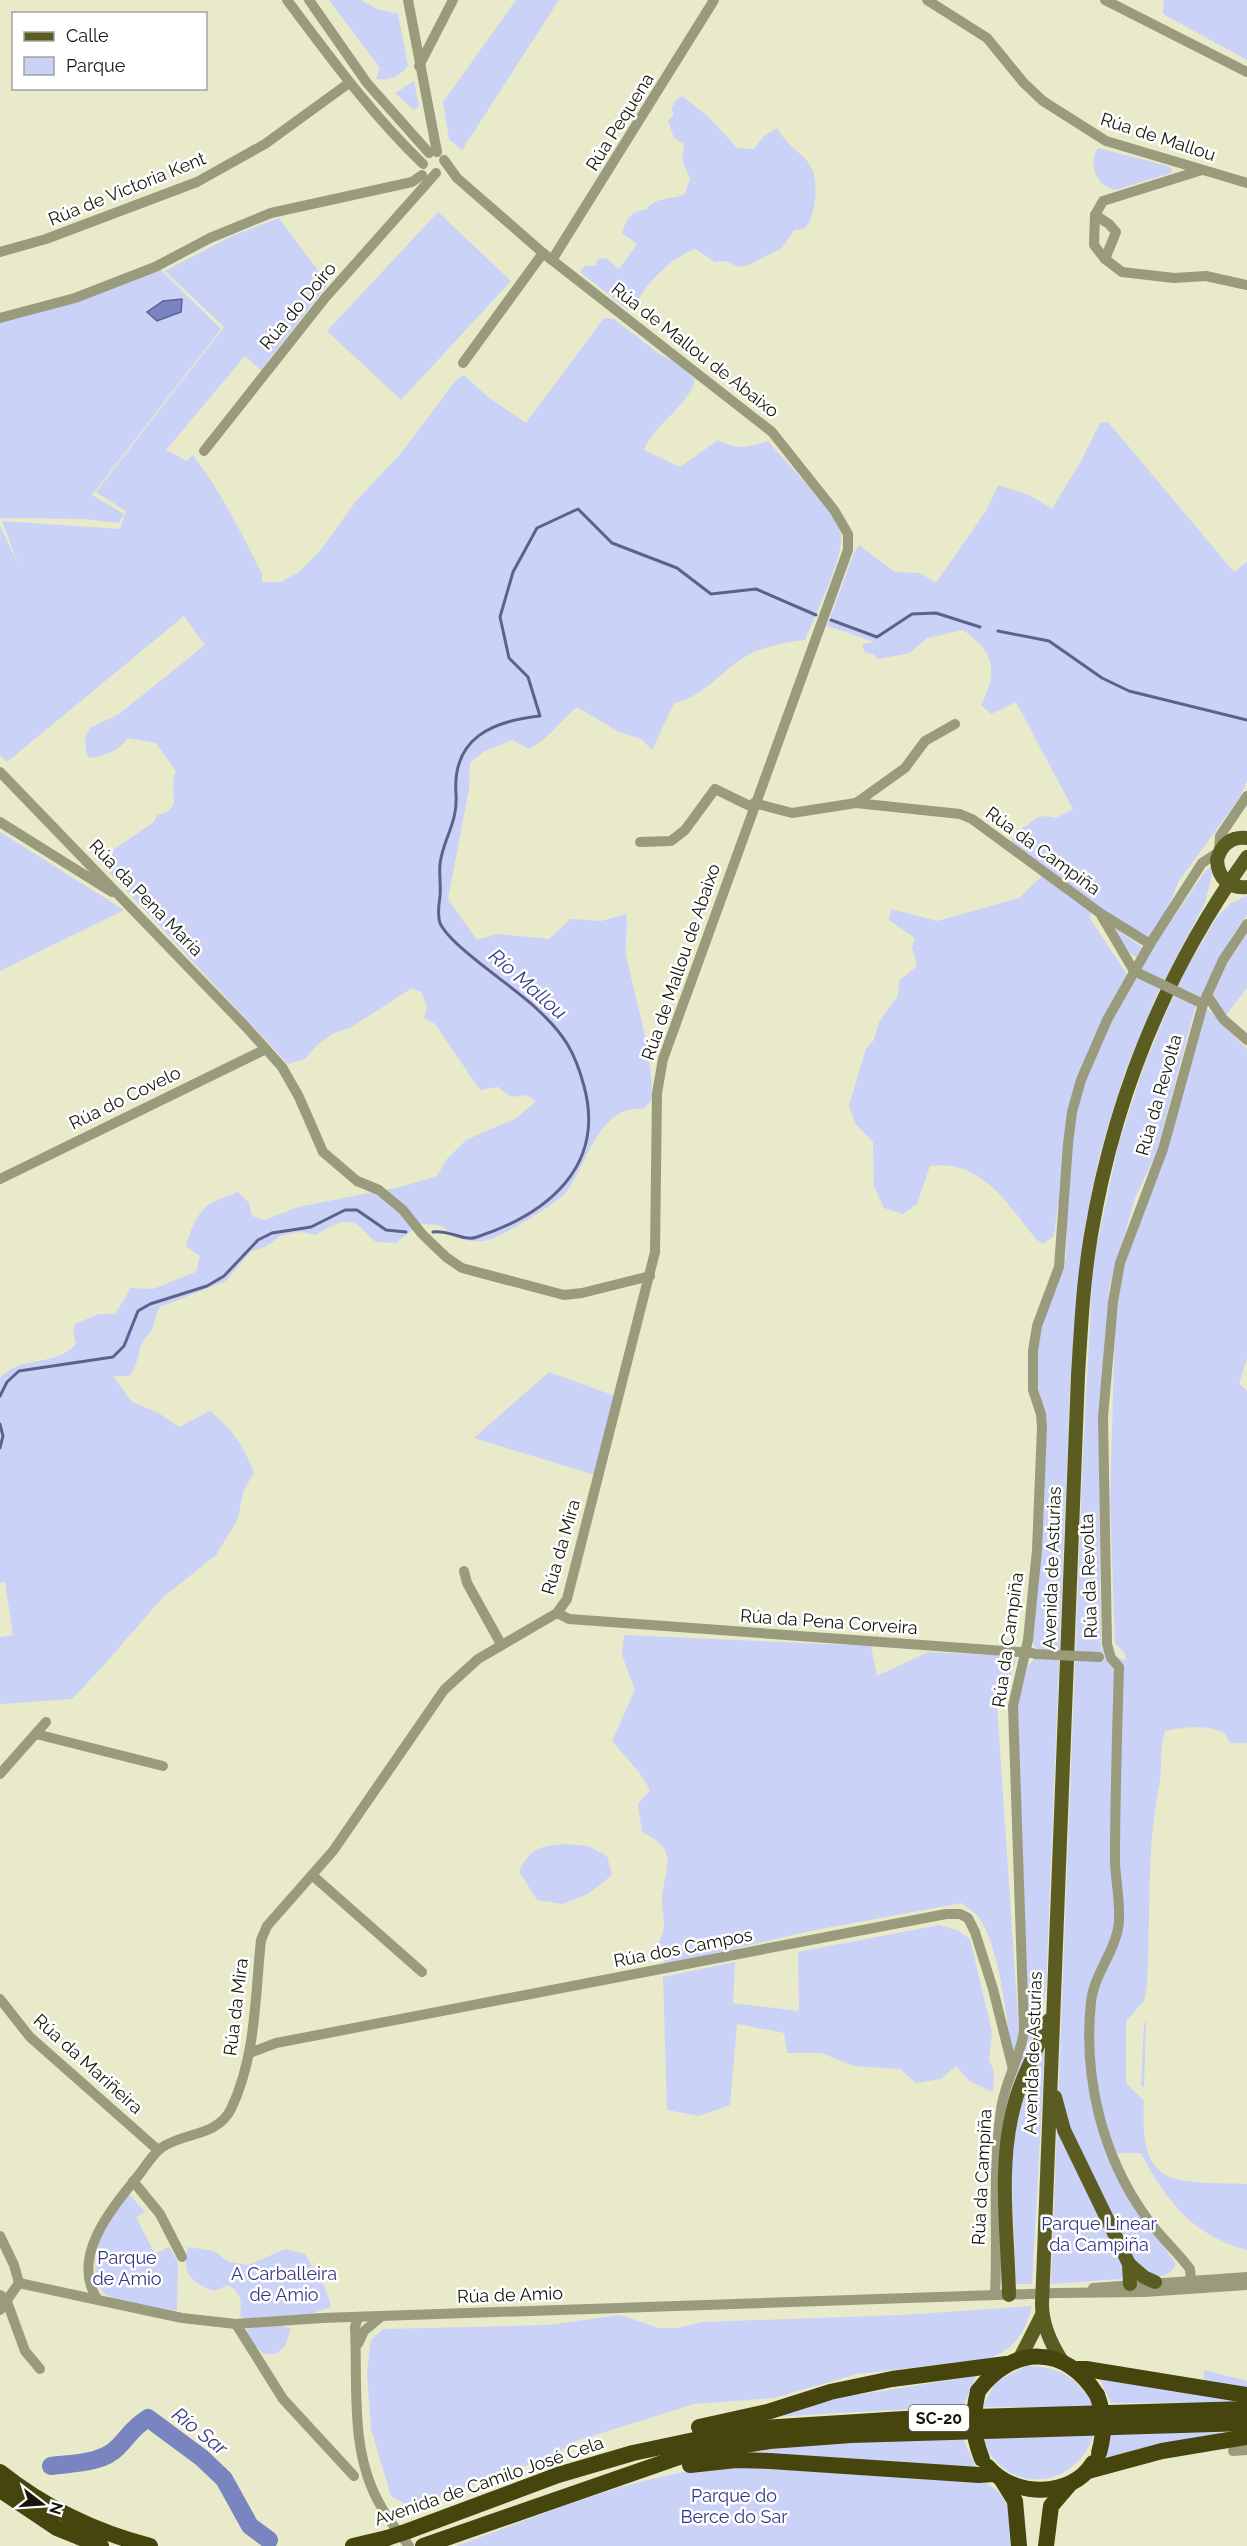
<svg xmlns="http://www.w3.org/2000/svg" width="1247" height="2546" font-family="Raleway,sans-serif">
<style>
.green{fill:#cbd2f7}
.water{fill:#7a84c1;stroke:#5c638a;stroke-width:1.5}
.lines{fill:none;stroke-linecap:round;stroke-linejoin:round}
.stream{stroke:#5c638a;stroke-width:3}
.river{stroke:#7a84c1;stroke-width:18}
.minor{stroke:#9a9b7d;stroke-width:10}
.major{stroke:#5b5c22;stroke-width:14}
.highway{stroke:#45450d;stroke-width:16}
.minor-bridge{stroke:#9a9b7d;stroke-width:10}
.major-bridge{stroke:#5b5c22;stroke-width:14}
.highway-bridge{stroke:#45450d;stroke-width:16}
.labels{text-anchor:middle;stroke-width:5;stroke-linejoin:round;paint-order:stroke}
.shield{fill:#fff;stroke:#5c5d54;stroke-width:1.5}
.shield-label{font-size:16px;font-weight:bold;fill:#16170b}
.street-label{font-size:18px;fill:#16170b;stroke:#fff}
.park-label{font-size:18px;fill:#343782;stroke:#fff}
.water-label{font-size:20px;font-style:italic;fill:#3a3f8b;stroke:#fff}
</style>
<rect width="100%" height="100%" fill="#e8eaca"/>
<g class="green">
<path d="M329,0H361L377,9L398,14L408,66C399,76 390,81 376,79L380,68Z"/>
<polygon points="516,0 559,0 462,150 449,139 443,102"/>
<polygon points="1164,0 1247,0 1247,60 1163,14"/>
<polygon points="414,81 419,106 414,110 395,93"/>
<path d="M682,96L708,116L737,148L754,149L763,137L777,128C794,158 820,154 815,199C813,212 813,219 804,229L794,230L782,248L749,265L738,267L726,261L715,262L695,249C671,258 645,283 635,307L628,310L580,272L585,266H596L598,259L606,258L619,269L637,244L622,233C627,219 630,211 646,210C657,196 669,200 684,195L690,179L682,159L684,144L674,138L668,121L674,115L671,109L676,100Z"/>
<path d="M1098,148L1168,166L1172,169L1171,173L1115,190C1095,185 1088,164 1098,148Z"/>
<polygon points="438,212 511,281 401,400 327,331"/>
<path d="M279,218L328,284L261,370L245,356L166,450L187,461L193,455C221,492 241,532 262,574V582H281L299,572L320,551L356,501L403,451L456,380L464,375L488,397L526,423L604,318L614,319L659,354L679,364L695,380C687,408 655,423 644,450L680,467L718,440C736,450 748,448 768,441C785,462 836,511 841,535C844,557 814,618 805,640C785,642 760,647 743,658C720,673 701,698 674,703L652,750L641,739L619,732L577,707C560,721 548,740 529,749L512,740L483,752L470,763L469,789L448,899L477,940L497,934L549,939L571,919L601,921L626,914C629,929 623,945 627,959C637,1006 652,1050 652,1099L644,1109C600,1104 588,1161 568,1190C559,1203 499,1239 484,1241C476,1242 459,1240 453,1236C449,1233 446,1229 443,1227C436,1224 427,1224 420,1224L396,1243L376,1242C369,1237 364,1230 358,1225C345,1216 326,1228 316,1235L301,1232L282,1235L265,1247L251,1251L226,1281L160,1307C154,1315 156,1321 152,1329C149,1335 143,1339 141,1345C137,1358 138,1365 129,1376H113L131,1401L160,1414L179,1427L210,1411C234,1431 242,1444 254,1472L243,1492L238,1519L216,1555L162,1598L105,1664L72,1699L0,1704V1637L13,1635L5,1582L0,1583V1378C22,1354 55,1368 76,1344L73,1330L75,1324L99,1314H115L131,1288L153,1289L196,1272L200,1256L186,1246C197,1210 203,1204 238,1192L249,1203L252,1216L265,1220L298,1207L400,1187L437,1176L447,1159L466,1140L517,1118L536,1101L526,1095L511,1097L498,1087L480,1090L435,1024L424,1018L427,1006L421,992L412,988L350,1028L334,1033L317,1045L305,1059L288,1064L98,860L154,822L157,815L168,812L174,804L173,780L176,771L156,743L128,738C119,751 104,756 89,758L86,751L85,737L90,728L119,714L205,645L184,616L7,762L0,755V526L19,566L2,521L120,529L126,511L96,492L224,327L165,271L232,236Z"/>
<polygon points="160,269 221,329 92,495 124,514 119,523 85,519 0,518 0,323"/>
<path d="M1108,422L1234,572L1247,562V780L1240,797L1179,881L1166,912L1147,939L1097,905L1089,917L1128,976L1141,965L1204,873L1210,867L1213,871L1205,903L1156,996L1125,1072L1100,1153L1084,1232L1070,1385L1046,1990L1036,2040L1016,2086L1001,2284L999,2283L998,2172L1009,2086L1022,2056L1017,1707L1027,1667L1034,1659L1036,1648L1033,1643L1047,1419L1034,1373L1041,1324L1066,1258L1068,1193L1058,1204L1054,1236L1043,1244L1036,1239C1008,1205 982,1159 930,1166L917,1204L903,1214L884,1208L874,1186L873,1142L855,1123L849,1105L866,1049L874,1040L879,1022L898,995L899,981L917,966L912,948L915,938L889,920L891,909L937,921L1019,898L1042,876L1017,857L1012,840L1017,830C1036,824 1032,812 1056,818L1073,809L1016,702L991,714L981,705C998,672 995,652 963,630L927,638L910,653L878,659L874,654L865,653L862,644L875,642L827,626L854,553L859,545L895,572L920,573L936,583L986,511L998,485L1029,495L1052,509L1081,461L1100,423Z"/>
<polygon points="0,832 124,910 0,971"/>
<path d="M1247,896V915L1231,937L1195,1008L1157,1151L1135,1198L1109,1289L1102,1373L1099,1499L1101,1649L1126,1661L1124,1652L1115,1643L1110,1500L1115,1324L1126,1253L1207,1008L1247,1049V1358L1239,1384L1247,1391V1743H1230L1225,1734C1211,1724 1181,1727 1165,1731C1159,1749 1163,1768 1159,1786C1146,1851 1151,1919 1147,1985L1144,2001L1126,2021V2083L1144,2101C1139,2191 1174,2181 1247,2184V2250C1192,2235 1166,2201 1141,2153H1106L1136,2207L1176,2264L1171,2272L1163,2276L1051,2284L1083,1455L1093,1263L1119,1142L1145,1064L1167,1011L1188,966L1217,917L1231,903Z"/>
<polygon points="1113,927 1143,948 1137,958 1127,950"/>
<path d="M1247,934V988L1226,1015L1213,997C1217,973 1233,954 1247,934Z"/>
<polygon points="549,1372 615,1396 595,1475 474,1438"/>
<path d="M624,1635L871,1646L877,1676L928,1652L1012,1656L1016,1661L997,1705L1019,2034L1018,2043L1012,2057C1007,2021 1000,1949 980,1919C976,1913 967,1908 962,1903L810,1931L666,1965L657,1948C659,1940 664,1932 664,1925C664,1915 661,1905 662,1896C666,1864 679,1850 642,1832L638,1804L650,1790L639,1772L612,1741L635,1690L622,1655Z"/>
<path d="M567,1844L588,1846L607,1856L612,1875L588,1894L563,1904L537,1900L519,1871C531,1847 541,1846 567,1844Z"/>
<polygon points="939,1925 957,1930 970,1939 992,2032 989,2060 994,2071 993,2092 969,2081 956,2066 941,2079 916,2083 900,2069 853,2066 822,2053 787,2053 784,2033 737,2024 730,2105 699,2116 667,2110 663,1977 735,1962 733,2003 799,2011 798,1952"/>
<polygon points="1146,2021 1144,2087 1141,2086 1144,2024"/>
<polygon points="1045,2049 1032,2284 1016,2284 1011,2159 1017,2113 1041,2050"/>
<path d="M130,2195L145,2212L136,2217L155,2254L169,2247L178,2262L177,2311C164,2309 113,2301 105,2294C81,2272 107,2209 130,2195Z"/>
<path d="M188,2247L214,2251L229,2262L248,2265L285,2249L305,2254L323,2284L331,2304L329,2308L306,2315L246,2321L240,2315C242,2301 242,2293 228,2285L214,2291C190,2283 182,2272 188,2247Z"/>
<path d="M1032,2306C1026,2332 1013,2350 988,2359L857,2374L774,2398L694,2404L573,2442L555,2455L411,2507L391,2496L371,2429L367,2372L371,2340L383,2329L547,2325L621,2315L658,2328H678L702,2322L902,2315Z"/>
<polygon points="278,2325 291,2329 285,2346 276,2354 264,2354 253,2344 247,2331 249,2327"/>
<path d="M1026,2366C1058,2366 1079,2378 1094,2407H982L996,2382Z"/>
<polygon points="1204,2370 1247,2381 1247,2389 1204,2381"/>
<polygon points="976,2376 962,2409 930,2408 754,2418 850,2396"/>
<polygon points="1100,2379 1233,2399 1232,2402 1111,2403"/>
<polygon points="1220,2432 1222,2435 1104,2461 1112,2433"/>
<path d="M1094,2435C1074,2492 1002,2496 982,2437Z"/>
<polygon points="963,2439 976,2467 751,2452 825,2443"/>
<path d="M726,2466L985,2483C1012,2497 1012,2518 1011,2546H456C545,2514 632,2475 726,2466Z"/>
</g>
<polygon class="water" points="182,299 181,312 157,321 147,312 163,301"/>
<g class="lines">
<g class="stream">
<polyline points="831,620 877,637 912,614 936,613 980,627"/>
<polyline points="998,631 1049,641 1102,678 1129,691 1247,720"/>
<path d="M433,1232C448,1229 464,1242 477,1237C547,1214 606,1167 584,1086C575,1052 564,1034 538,1010C516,988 451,947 440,923C437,915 439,904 440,896C441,885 439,874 440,864C443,839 458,823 456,794C452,738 492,721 540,716L528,677L509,658L500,617L513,572L537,528L578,509L612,543L677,568L711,594L756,589L816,615"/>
<polyline points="0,1396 7,1382 19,1371 113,1357 124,1346 138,1311 150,1304 207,1286 224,1276 258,1240 272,1233 311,1227 345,1210 357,1210 386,1230 406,1232"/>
<polyline points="0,1424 3,1436 0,1448"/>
</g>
<path class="river" d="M51,2466C72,2463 102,2464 118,2447C131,2434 131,2429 148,2418L202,2458L224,2479L250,2526L269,2540"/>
<g class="minor">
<path d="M287,0C330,57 371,114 423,164"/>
<polyline points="309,0 367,83 429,153"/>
<polyline points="408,0 437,152"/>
<polyline points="927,0 987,38 1023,82 1043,101 1106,141 1247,183"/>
<polyline points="1105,0 1247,72"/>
<polyline points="419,66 453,0"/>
<polyline points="1202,170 1103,201 1095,215 1094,245 1105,259 1122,272 1174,278 1206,276 1247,285"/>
<polyline points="1095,215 1109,224 1116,232 1105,259"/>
<polyline points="0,252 46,239 197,182 265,144 349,83"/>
<polyline points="552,260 714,0"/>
<polyline points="0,318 75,298 155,267 210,238 271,213 412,182 422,175"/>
<polyline points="463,363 543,253"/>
<polyline points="204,451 325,298 436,173"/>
<polyline points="0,772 246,1027 282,1067 299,1097 323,1152 357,1181 379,1190 403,1210 422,1234 446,1257 462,1268 564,1295 582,1293 650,1276"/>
<polyline points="754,803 792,813 856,803 960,814 972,819 1100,913 1150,944"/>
<polyline points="856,803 905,768 925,741 955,724"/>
<polyline points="0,822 112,892"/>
<polyline points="640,842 671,841 685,830 715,789 752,807"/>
<polyline points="1101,915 1134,971"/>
<polyline points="1207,995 1223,1019 1247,1040"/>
<polyline points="0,1179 266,1049"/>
<polyline points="464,1571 467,1583 501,1644"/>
<polyline points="557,1613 569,1619 1032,1653"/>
<polyline points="36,1734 163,1766"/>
<polyline points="0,1774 46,1722"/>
<polyline points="312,1875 422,1972"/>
<polyline points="0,1999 30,2037 158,2150"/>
<polyline points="250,2053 276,2043 946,1914 960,1914 968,1918 975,1932 993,1989 1013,2069"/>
<polyline points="133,2181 160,2214 182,2257"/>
<polyline points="0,2236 14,2265 19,2283"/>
<path d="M1191,2280L1190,2269C1177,2251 1159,2236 1146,2217C1102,2156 1083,2077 1091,2002C1094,1973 1117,1950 1119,1921C1120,1901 1116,1882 1115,1863C1115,1798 1117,1732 1119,1667L1111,1658L1107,1644L1103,1417L1113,1302L1120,1263L1163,1149L1203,1004L1223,960L1247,924"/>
<polyline points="19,2283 182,2318 236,2324 322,2318 1057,2293 1144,2292 1247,2285"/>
<polyline points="1093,2288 1247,2277"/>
<polyline points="0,2295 6,2299 25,2351 40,2369"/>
<path d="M995,2295C998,2234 992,2172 1001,2110C1004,2083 1020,2059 1024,2031L1013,1706L1028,1640L1037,1550L1042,1427L1041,1414L1033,1390V1351L1037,1326L1059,1267L1068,1144L1072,1112L1081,1080L1107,1020L1150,944L1202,863L1219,852L1220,836L1247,796"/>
<path d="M96,2297C71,2255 113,2207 138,2176C145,2167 152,2155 161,2148C183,2132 217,2137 231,2109C256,2057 255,1997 261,1940L267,1926L333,1851L444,1690L478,1659L557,1613L567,1599L655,1252L657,1093L663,1059L848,550V534L834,510L772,432L543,253L457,178L444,160"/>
<polyline points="0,2310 19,2283"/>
<path d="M358,2317L355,2327C358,2387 349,2454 382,2508C389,2521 400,2534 409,2546"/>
<polyline points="236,2324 283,2399 354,2476"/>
<polyline points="358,2344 364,2331 382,2316"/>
<polyline points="1233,2451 1247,2450"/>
</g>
<g class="major">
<path d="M1247,838C1231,836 1221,845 1217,860C1218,878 1229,889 1247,887"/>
<polyline points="1055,2097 1064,2130 1129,2264 1130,2284"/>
<polyline points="1129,2264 1144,2277 1155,2282"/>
<path d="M1043,2280L1078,1375C1081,1329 1083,1282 1091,1235C1114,1098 1166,970 1247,857"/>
<path d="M1009,2295C1008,2234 998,2169 1013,2110C1020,2078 1038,2050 1049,2020"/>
<path d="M1042,2304C1042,2325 1051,2344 1062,2361"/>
<polyline points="1020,2358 1042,2315"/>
</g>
<g class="highway">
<polyline points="1076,2369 1086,2369 1247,2395"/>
<path d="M978,2391C1013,2345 1065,2344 1097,2395"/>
<polyline points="699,2427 767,2412 830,2392 892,2379 1006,2364"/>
<polyline points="690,2465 736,2460 770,2461 979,2475 994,2474"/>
<path d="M988,2467C1013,2497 1071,2499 1093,2463"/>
<polyline points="1088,2471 1162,2451 1247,2437"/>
<path d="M0,2472C44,2507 96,2532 150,2546"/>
<polyline points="1002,2480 1015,2501 1019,2546"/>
<polyline points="0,2490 57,2528 101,2546"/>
<polyline points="408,2531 558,2475 633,2453 746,2429 904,2419 1247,2409"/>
<polyline points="353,2546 387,2538"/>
<polyline points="423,2546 685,2455 770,2441 851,2435 1247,2423"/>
<polyline points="1046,2546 1051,2506 1069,2485"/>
</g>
<g class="minor-bridge">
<polyline points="1134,971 1203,1004"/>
<polyline points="1035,1654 1099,1657"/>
</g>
<polyline class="major-bridge" points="1042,2304 1043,2280"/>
<g class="highway-bridge">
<path d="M978,2391C972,2417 972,2434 982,2459"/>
<path d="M1097,2395C1105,2416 1105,2431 1099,2453"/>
<polyline points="387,2538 408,2531"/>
</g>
</g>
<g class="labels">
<rect class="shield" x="909" y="2405" width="60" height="26" rx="4.5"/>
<g class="shield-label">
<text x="939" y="2424">SC-20</text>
</g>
<g class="street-label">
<text transform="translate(620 122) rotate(-58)" y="6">Rúa Pequena</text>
<text transform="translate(1158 137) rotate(18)" y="6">Rúa de Mallou</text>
<text transform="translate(127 189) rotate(-22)" y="6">Rúa de Victoria Kent</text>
<text transform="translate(298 306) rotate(-50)" y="6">Rúa do Doiro</text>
<text transform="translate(695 350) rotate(38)" y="6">Rúa de Mallou de Abaixo</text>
<text transform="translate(1043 851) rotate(36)" y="6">Rúa da Campiña</text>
<text transform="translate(146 898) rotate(46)" y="6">Rúa da Pena María</text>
<text transform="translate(681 962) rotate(-71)" y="6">Rúa de Mallou de Abaixo</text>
<text transform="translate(1159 1095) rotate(-74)" y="6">Rúa da Revolta</text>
<text transform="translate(125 1098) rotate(-26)" y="6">Rúa do Covelo</text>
<text transform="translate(561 1547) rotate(-74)" y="6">Rúa da Mira</text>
<text transform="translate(1052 1568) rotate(-88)" y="6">Avenida de Asturias</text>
<text transform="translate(1089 1576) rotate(-92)" y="6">Rúa da Revolta</text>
<text transform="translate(829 1622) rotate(4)" y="6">Rúa da Pena Corveira</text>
<text transform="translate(1008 1640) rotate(-82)" y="6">Rúa da Campiña</text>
<text transform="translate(683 1948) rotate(-11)" y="6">Rúa dos Campos</text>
<text transform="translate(236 2007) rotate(-83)" y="6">Rúa da Mira</text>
<text transform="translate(1033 2053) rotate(-88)" y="6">Avenida de Asturias</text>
<text transform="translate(88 2064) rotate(42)" y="6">Rúa da Mariñeira</text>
<text transform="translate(982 2177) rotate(-87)" y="6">Rúa da Campiña</text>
<text transform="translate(510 2295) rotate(-2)" y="6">Rúa de Amio</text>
<text transform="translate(489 2481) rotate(-19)" y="6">Avenida de Camilo José Cela</text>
</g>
<g class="park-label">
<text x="1099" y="2230">Parque Linear<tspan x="1099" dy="21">da Campiña</tspan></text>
<text x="127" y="2264">Parque<tspan x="127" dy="21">de Amio</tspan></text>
<text x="284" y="2280">A Carballeira<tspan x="284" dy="21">de Amio</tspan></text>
<text x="734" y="2502">Parque do<tspan x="734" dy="21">Berce do Sar</tspan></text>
</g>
<g class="water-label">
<text transform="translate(528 984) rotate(41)" y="7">Río Mallou</text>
<text transform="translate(200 2431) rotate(38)" y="7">Río Sar</text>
</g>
</g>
<rect x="12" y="12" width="195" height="78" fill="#ffffff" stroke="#a2a29d" stroke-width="1.5"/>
<rect x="24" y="32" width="30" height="9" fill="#5b5c22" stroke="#a2a29d" stroke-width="1.5"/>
<text x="66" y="42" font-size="18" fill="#16170b">Calle</text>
<rect x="24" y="57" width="30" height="18" fill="#cbd2f7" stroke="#a2a29d" stroke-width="1.5"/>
<text x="66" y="72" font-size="18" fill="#16170b">Parque</text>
<g transform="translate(42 2504) rotate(107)" stroke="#ffffff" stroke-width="4.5" paint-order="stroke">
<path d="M0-4.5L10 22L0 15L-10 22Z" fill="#16170b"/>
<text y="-9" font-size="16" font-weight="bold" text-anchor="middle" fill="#16170b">N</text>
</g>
</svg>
